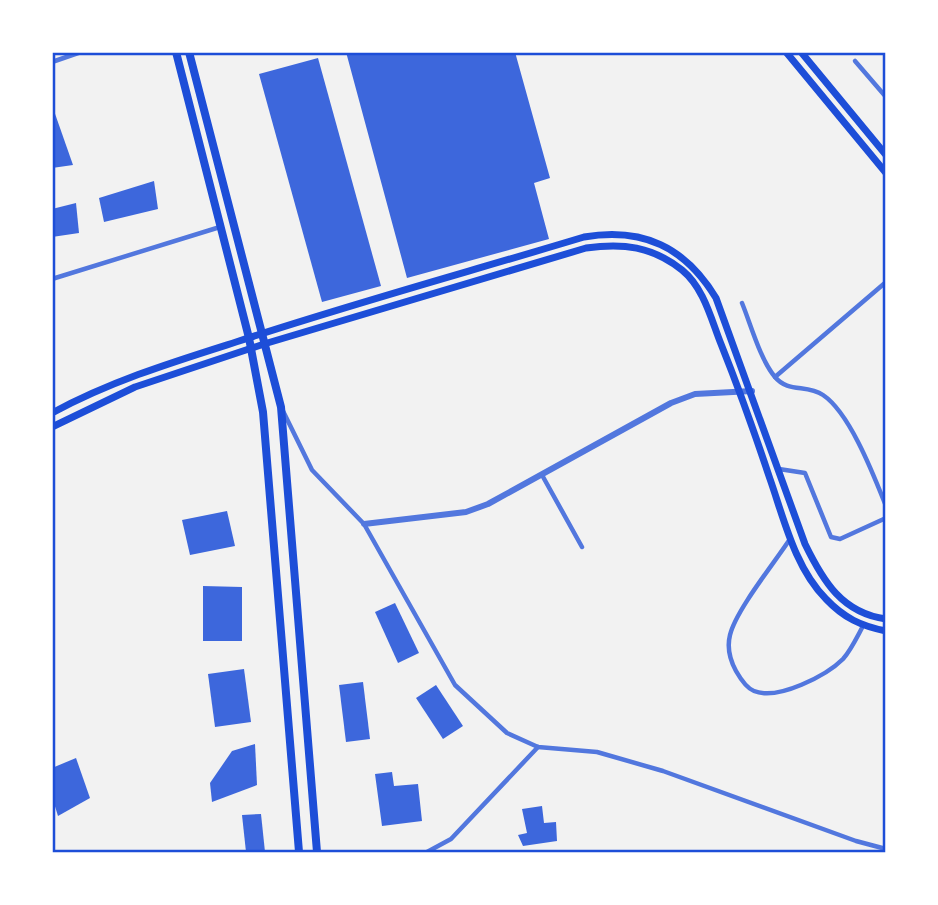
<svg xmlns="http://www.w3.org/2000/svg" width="938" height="905" font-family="Jost,sans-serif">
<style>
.building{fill:#3d67dc}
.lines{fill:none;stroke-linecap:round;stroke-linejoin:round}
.minor{stroke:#5277de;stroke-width:4.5}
.tertiary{stroke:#5277de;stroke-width:6}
.secondary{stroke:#1d4ed8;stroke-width:7}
.primary{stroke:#1d4ed8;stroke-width:8}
.neatline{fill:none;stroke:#1d4ed8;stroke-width:2.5}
</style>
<rect width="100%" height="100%" fill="#f2f2f2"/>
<g class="building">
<polygon points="346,52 515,52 550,178 534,183 549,239 407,278"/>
<polygon points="318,58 381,286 322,302 259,74"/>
<polygon points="53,108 73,165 52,168 52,109"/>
<polygon points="154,181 158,209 104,222 99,198"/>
<polygon points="76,203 79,233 52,237 52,209"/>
<polygon points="227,511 235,546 190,555 182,520"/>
<polygon points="203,586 242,587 242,641 203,641"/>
<polygon points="395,603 419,653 398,663 375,612"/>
<polygon points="244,669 251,722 215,727 208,674"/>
<polygon points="363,682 370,739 346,742 339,685"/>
<polygon points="436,685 463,726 443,739 416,698"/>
<polygon points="255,744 257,785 212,802 210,783 232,751"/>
<polygon points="76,758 90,798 58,816 52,797 52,768"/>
<polygon points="392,772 394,786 418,784 422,821 382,826 375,774"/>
<polygon points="542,806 544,823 556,822 557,841 523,846 518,835 527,833 522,809"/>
<polygon points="261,814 265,852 246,852 242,815"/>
</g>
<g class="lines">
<g class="minor">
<polyline points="855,61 886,97"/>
<polyline points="52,62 81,52"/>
<polyline points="52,279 220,227"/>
<path d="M742,303C751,325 760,359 775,377C788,393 807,384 823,395C850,413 874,476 886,506"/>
<polyline points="775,377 886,282"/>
<polyline points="283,411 312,470 364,524 455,685 507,733 538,747 597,752 663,771 856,841 886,849"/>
<polyline points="779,469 805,473 831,537 840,539 886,518"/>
<polyline points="542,475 582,547"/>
<path d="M790,539C775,562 736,610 730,635C727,647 730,660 736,671C740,678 746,688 754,691C778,701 827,675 843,659C851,650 857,637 863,626"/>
<polyline points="427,852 451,839 538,747"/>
</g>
<polyline class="tertiary" points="364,524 466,512 488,504 671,403 695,394 752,391"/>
<g class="secondary">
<polyline points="786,52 886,173"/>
<polyline points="801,52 886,155"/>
<path d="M52,413C111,381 173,362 236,342C351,304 468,272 584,237C643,227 685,247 716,298L805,544C823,581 842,613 886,619"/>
<path d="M52,427L135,387L264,344L586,248C623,243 652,246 682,270C704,288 711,319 721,344C739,389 755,434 770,479C784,519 795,568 826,599C844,618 861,626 886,631"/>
</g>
<g class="primary">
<polyline points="176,52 249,338 263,412 299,852"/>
<polyline points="189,52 281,407 317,852"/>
</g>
</g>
<rect width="938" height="905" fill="none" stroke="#ffffff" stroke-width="108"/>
<rect x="54" y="54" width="830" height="797" class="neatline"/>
</svg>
